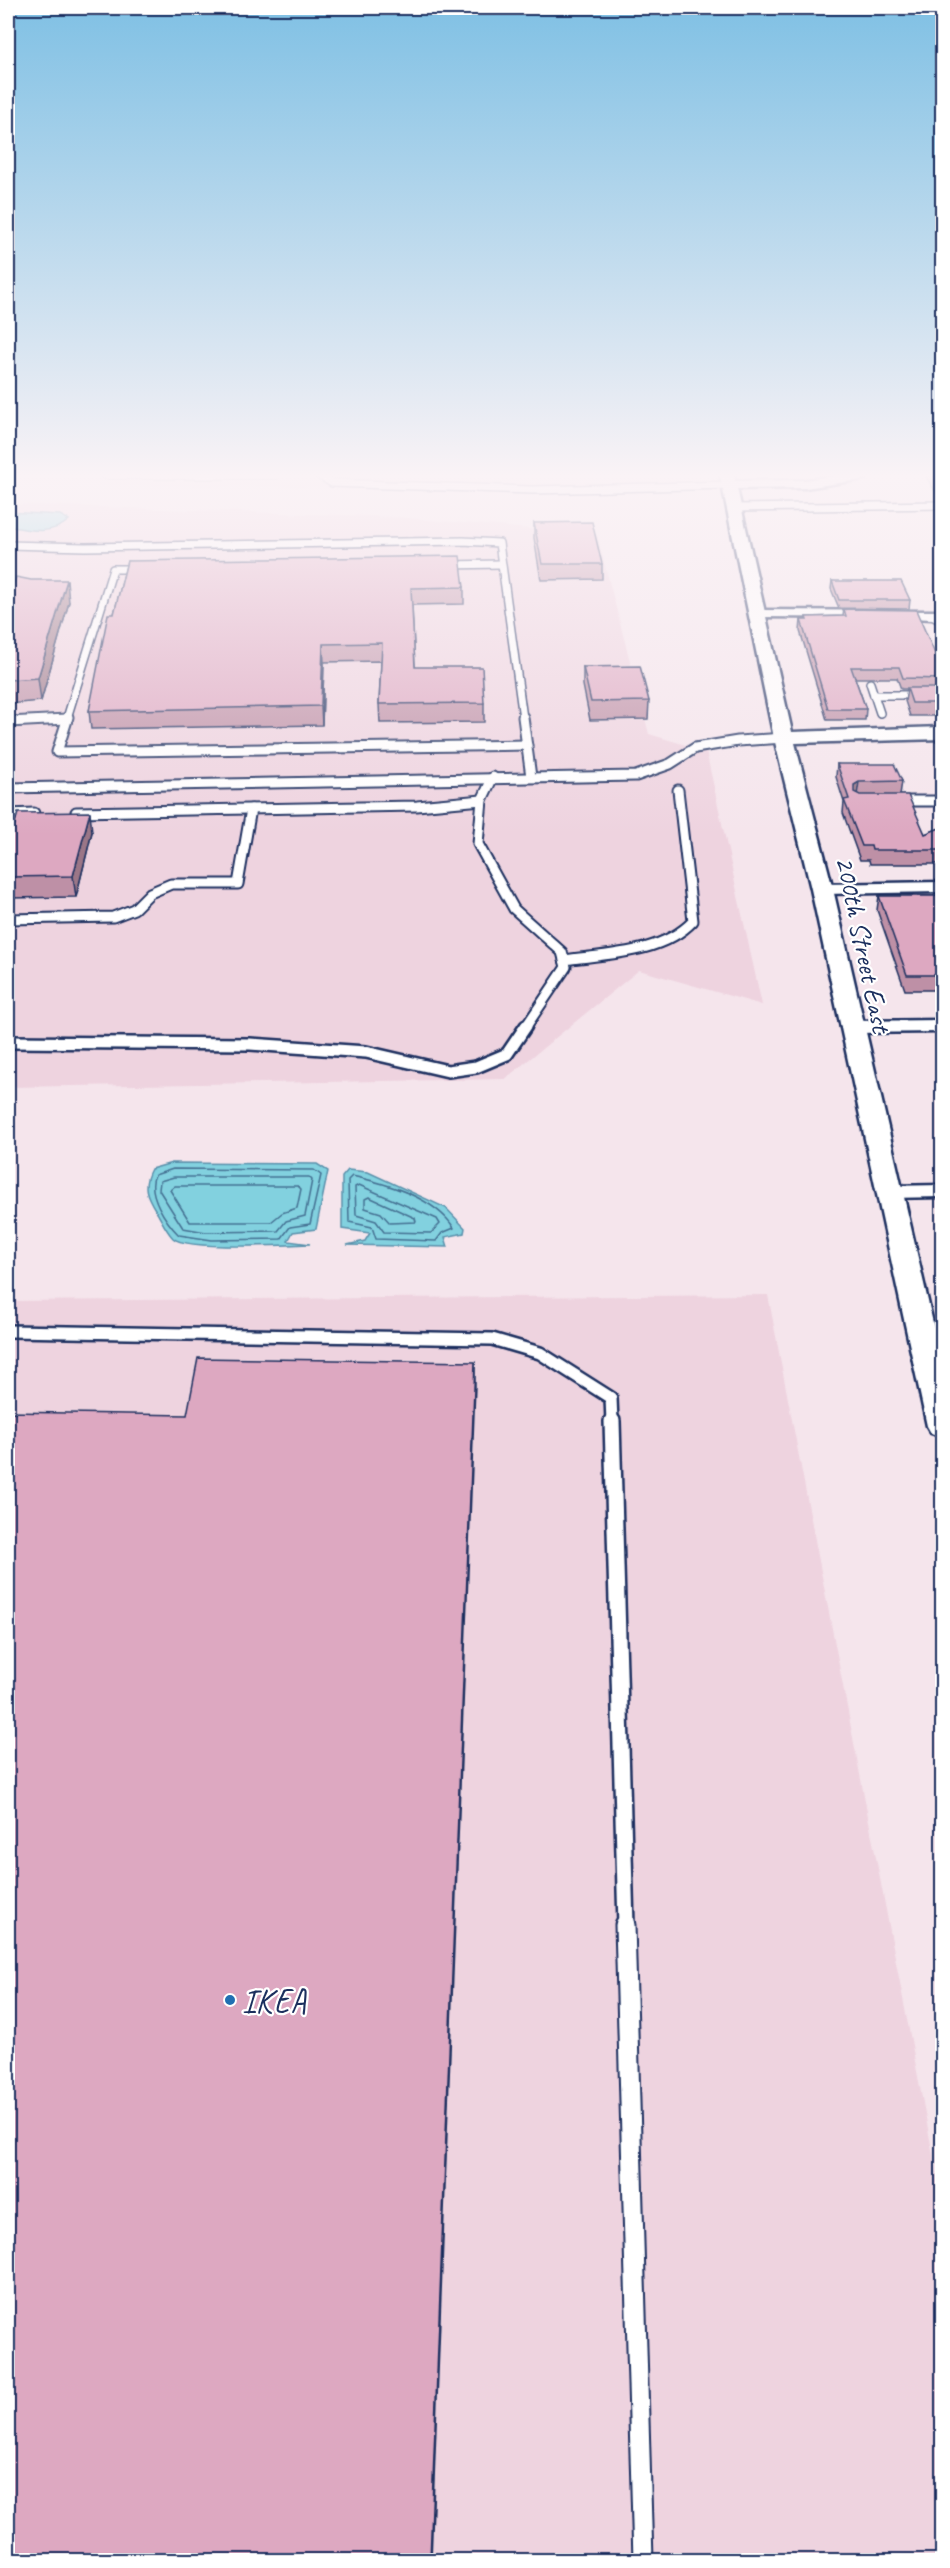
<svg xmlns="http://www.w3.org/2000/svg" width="950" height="2568" font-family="Caveat,sans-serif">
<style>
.built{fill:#eed3df}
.water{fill:#82d1df;stroke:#5990ab;stroke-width:1.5}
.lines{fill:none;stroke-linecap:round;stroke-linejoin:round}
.shore{stroke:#447092;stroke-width:1.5}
.service-far4-casing{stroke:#1b2f5e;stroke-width:10}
.service-far3-casing{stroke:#1b2f5e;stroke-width:13}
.service-far2-casing{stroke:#1b2f5e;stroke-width:16}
.service-far1-casing{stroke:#1b2f5e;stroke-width:20}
.service-casing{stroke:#1b2f5e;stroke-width:23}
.minor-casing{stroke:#1b2f5e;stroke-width:5}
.tertiary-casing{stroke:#1b2f5e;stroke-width:5}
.service-far4{stroke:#fff;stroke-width:7}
.service-far3{stroke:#fff;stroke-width:9}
.service-far2{stroke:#fff;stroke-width:11}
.service-far1{stroke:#fff;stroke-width:15}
.service{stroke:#fff;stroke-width:19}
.minor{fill:#fff;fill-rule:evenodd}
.tertiary{fill:#fff;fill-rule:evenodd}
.wall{fill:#be90a6;stroke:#1b2f5e;stroke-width:1.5}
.shaded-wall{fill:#9b7687;stroke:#1b2f5e;stroke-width:1.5}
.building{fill:#dda8c1;stroke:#1b2f5e;stroke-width:1.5}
.poi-dot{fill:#1f6fb2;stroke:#fff;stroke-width:2}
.labels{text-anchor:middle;stroke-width:4.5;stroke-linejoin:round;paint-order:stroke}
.street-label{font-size:28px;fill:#1b2f5e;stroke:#fff}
.near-poi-label{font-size:33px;fill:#1b2f5e;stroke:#fff;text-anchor:start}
</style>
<rect width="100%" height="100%" fill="#f5e5ec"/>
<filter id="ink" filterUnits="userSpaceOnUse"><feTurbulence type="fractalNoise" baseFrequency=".0167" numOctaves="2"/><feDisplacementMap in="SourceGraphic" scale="12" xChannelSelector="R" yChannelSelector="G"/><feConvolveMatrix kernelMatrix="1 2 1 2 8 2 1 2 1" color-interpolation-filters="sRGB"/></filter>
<g filter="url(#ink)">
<g class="built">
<polygon points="8,475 696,475 698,490 8,484"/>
<polygon points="8,504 396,517 597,535 649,734 706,751 762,1005 639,970 505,1079 8,1087"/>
<polygon points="768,1295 942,2202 942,2560 8,2560 8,1301"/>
</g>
<g class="water">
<path d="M8,512L60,515L69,520C51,536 29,530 8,526Z"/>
<path d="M172,1163L317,1164L328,1171L316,1229L293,1232L288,1241L310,1244C287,1245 186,1251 173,1238C166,1231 161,1219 156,1211C146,1195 142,1186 151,1169Z"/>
<polygon points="348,1170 368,1172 446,1208 465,1228 464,1233 445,1237 448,1247 347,1245 365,1241 370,1233 342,1229 342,1177"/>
</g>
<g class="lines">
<g class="shore">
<path d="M173,1169L314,1170L321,1175L310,1224L290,1227L281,1239L212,1240L179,1235C166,1222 146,1193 155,1175Z"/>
<path d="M352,1176C385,1183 435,1198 454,1228L442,1233L436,1241L376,1239L372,1227L349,1222L348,1180Z"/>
<polygon points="174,1177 309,1177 312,1180 305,1216 286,1221 278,1231 206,1232 183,1228 159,1190 160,1181"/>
<polygon points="359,1185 437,1219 440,1224 431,1233 384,1232 376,1221 356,1215 355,1187"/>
<polygon points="175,1186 298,1186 301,1189 297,1208 282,1213 271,1222 190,1222 170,1190"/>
<polygon points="369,1197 415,1218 416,1222 390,1223 381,1213 365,1208 365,1199"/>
</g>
<g class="service-far4-casing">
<g id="service-far4">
<polyline points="105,475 276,475"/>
<polyline points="319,475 332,483 533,490 729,485"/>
<polyline points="734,508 942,505"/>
<polyline points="8,545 85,547 463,541 499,543 523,718"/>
<polyline points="447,565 501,564"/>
<polyline points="870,683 880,713"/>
<polyline points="874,695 942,695"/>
<polyline points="67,718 113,569 139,569"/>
</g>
</g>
<g class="service-far3-casing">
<g id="service-far3">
<polyline points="68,717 57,752 527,745"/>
<polyline points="523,717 531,777"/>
<polyline points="8,722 67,719"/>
<polyline points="493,777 482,800 478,844 514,909 562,952 566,967 525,1028"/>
<polyline points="8,788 636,776 670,764 695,748 738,741 784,738"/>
<polyline points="896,801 942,801"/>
<polyline points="76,812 417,806 482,800"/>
<polyline points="8,814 34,813"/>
<polyline points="8,919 113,917 134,909 150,893 171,884 238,884 251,809"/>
<path d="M564,960C606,954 662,954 693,921L678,790"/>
</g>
</g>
<g class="service-far2-casing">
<g id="service-far2">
<polyline points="8,1042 250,1044 366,1052 448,1071 476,1067 507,1054 526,1026"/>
<polyline points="8,1331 492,1339 540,1353 611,1398 612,1422"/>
</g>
</g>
<g class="service-far1-casing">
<polyline id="service-far1" points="612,1421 626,1926"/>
</g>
<g class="service-casing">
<polyline id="service" points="625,1925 643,2560"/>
</g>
<g class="minor-casing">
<g id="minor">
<polygon points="841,475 871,475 865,479 805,488 729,489 723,485 729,481 805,480"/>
<polygon points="758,610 935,611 942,614 942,624 932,619 911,618 753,617 751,614"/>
<polygon points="942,882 942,892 822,894 813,889 822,884"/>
<polygon points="942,1020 942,1032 851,1033 841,1027 851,1021"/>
<polygon points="942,1185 942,1197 889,1198 881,1197 878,1192 881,1187 889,1186"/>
</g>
</g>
<g class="tertiary-casing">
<polygon id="tertiary" points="720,475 734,475 792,732 942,727 942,739 795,743 833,889 942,1362 942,1437 931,1433 927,1426 811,889 774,738"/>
</g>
<use href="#service-far4" class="service-far4"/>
<use href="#service-far3" class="service-far3"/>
<use href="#service-far2" class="service-far2"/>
<use href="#service-far1" class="service-far1"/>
<use href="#service" class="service"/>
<use href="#minor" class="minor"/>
<use href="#tertiary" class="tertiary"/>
</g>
<g class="wall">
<polygon points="925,475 942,475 942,501 940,499"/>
<polygon points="534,523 602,564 602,579 541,580 534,538"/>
<polygon points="127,561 464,587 464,604 412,605 415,667 484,703 484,722 380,723 379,704 381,661 324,662 322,725 91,729 89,711 114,614"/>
<polygon points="832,581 910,600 909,609 839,608 831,589"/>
<polygon points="8,600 69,602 41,701 8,704"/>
<polygon points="844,609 942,670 942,716 910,716 905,701 907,689 901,689 897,678 855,678 866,709 865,720 827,720 800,631 801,620 806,620 806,617 843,616"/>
<polygon points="583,667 649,701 648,719 590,720 583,685"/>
<polygon points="837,764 902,781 900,795 925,834 942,827 942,864 870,864 869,860 860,860 843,813 844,802 836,777"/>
<polygon points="942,777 942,795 937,791 939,778"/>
<polygon points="92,832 76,897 8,898 8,846"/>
<polygon points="879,896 942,896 942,990 905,990 877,910"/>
</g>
<g class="shaded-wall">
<polygon points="67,580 69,602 41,701 38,678"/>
<polygon points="323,644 324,662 322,725 321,706"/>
<polygon points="859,782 857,795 852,798 854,785"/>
<polygon points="90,812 92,832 76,897 73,876"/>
<polygon points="475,1362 475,1386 431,2560 430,2560"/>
</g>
<g class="building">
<polygon points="933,475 942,475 942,489 941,489"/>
<polygon points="592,522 602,564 542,564 534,523"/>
<polygon points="460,556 464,587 411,588 415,667 482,667 484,703 379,704 382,643 323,644 321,706 89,711 108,614 114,614 127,561"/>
<polygon points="16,577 31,580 67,580 38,678 8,680 8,600"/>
<polygon points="832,581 901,581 910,600 839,600"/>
<polygon points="844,609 916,610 942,670 942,679 903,678 899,667 851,667 866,709 828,709 801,620 807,620 806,617 846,616"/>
<polygon points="640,666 649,701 591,702 583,667"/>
<polygon points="907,688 942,688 942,703 912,703"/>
<polygon points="837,764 894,764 902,781 859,782 854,785 854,792 860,795 908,795 925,834 942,827 942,850 872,850 871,846 862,846 844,800 849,799"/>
<polygon points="90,812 73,876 8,877 8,846 18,813"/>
<polygon points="879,896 942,896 942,975 907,975"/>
<polygon points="198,1358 475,1362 430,2560 8,2560 8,1412 187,1415"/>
</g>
</g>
<linearGradient id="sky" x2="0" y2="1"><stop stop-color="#7fc0e4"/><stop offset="0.57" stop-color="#faf3f6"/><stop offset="1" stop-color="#faf3f6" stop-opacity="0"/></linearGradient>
<rect width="950" height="835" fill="url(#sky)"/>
<circle class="poi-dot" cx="230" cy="2000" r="6"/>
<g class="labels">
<g class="street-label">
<text transform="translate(864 944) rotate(78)" y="10">200th Street East</text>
</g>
<g class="near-poi-label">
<text x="242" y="2012">IKEA</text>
</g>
</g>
<rect width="950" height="2568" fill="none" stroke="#fff" stroke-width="30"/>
<rect x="15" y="15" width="920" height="2538" fill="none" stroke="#1b2f5e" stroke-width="2" filter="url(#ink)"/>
</svg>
